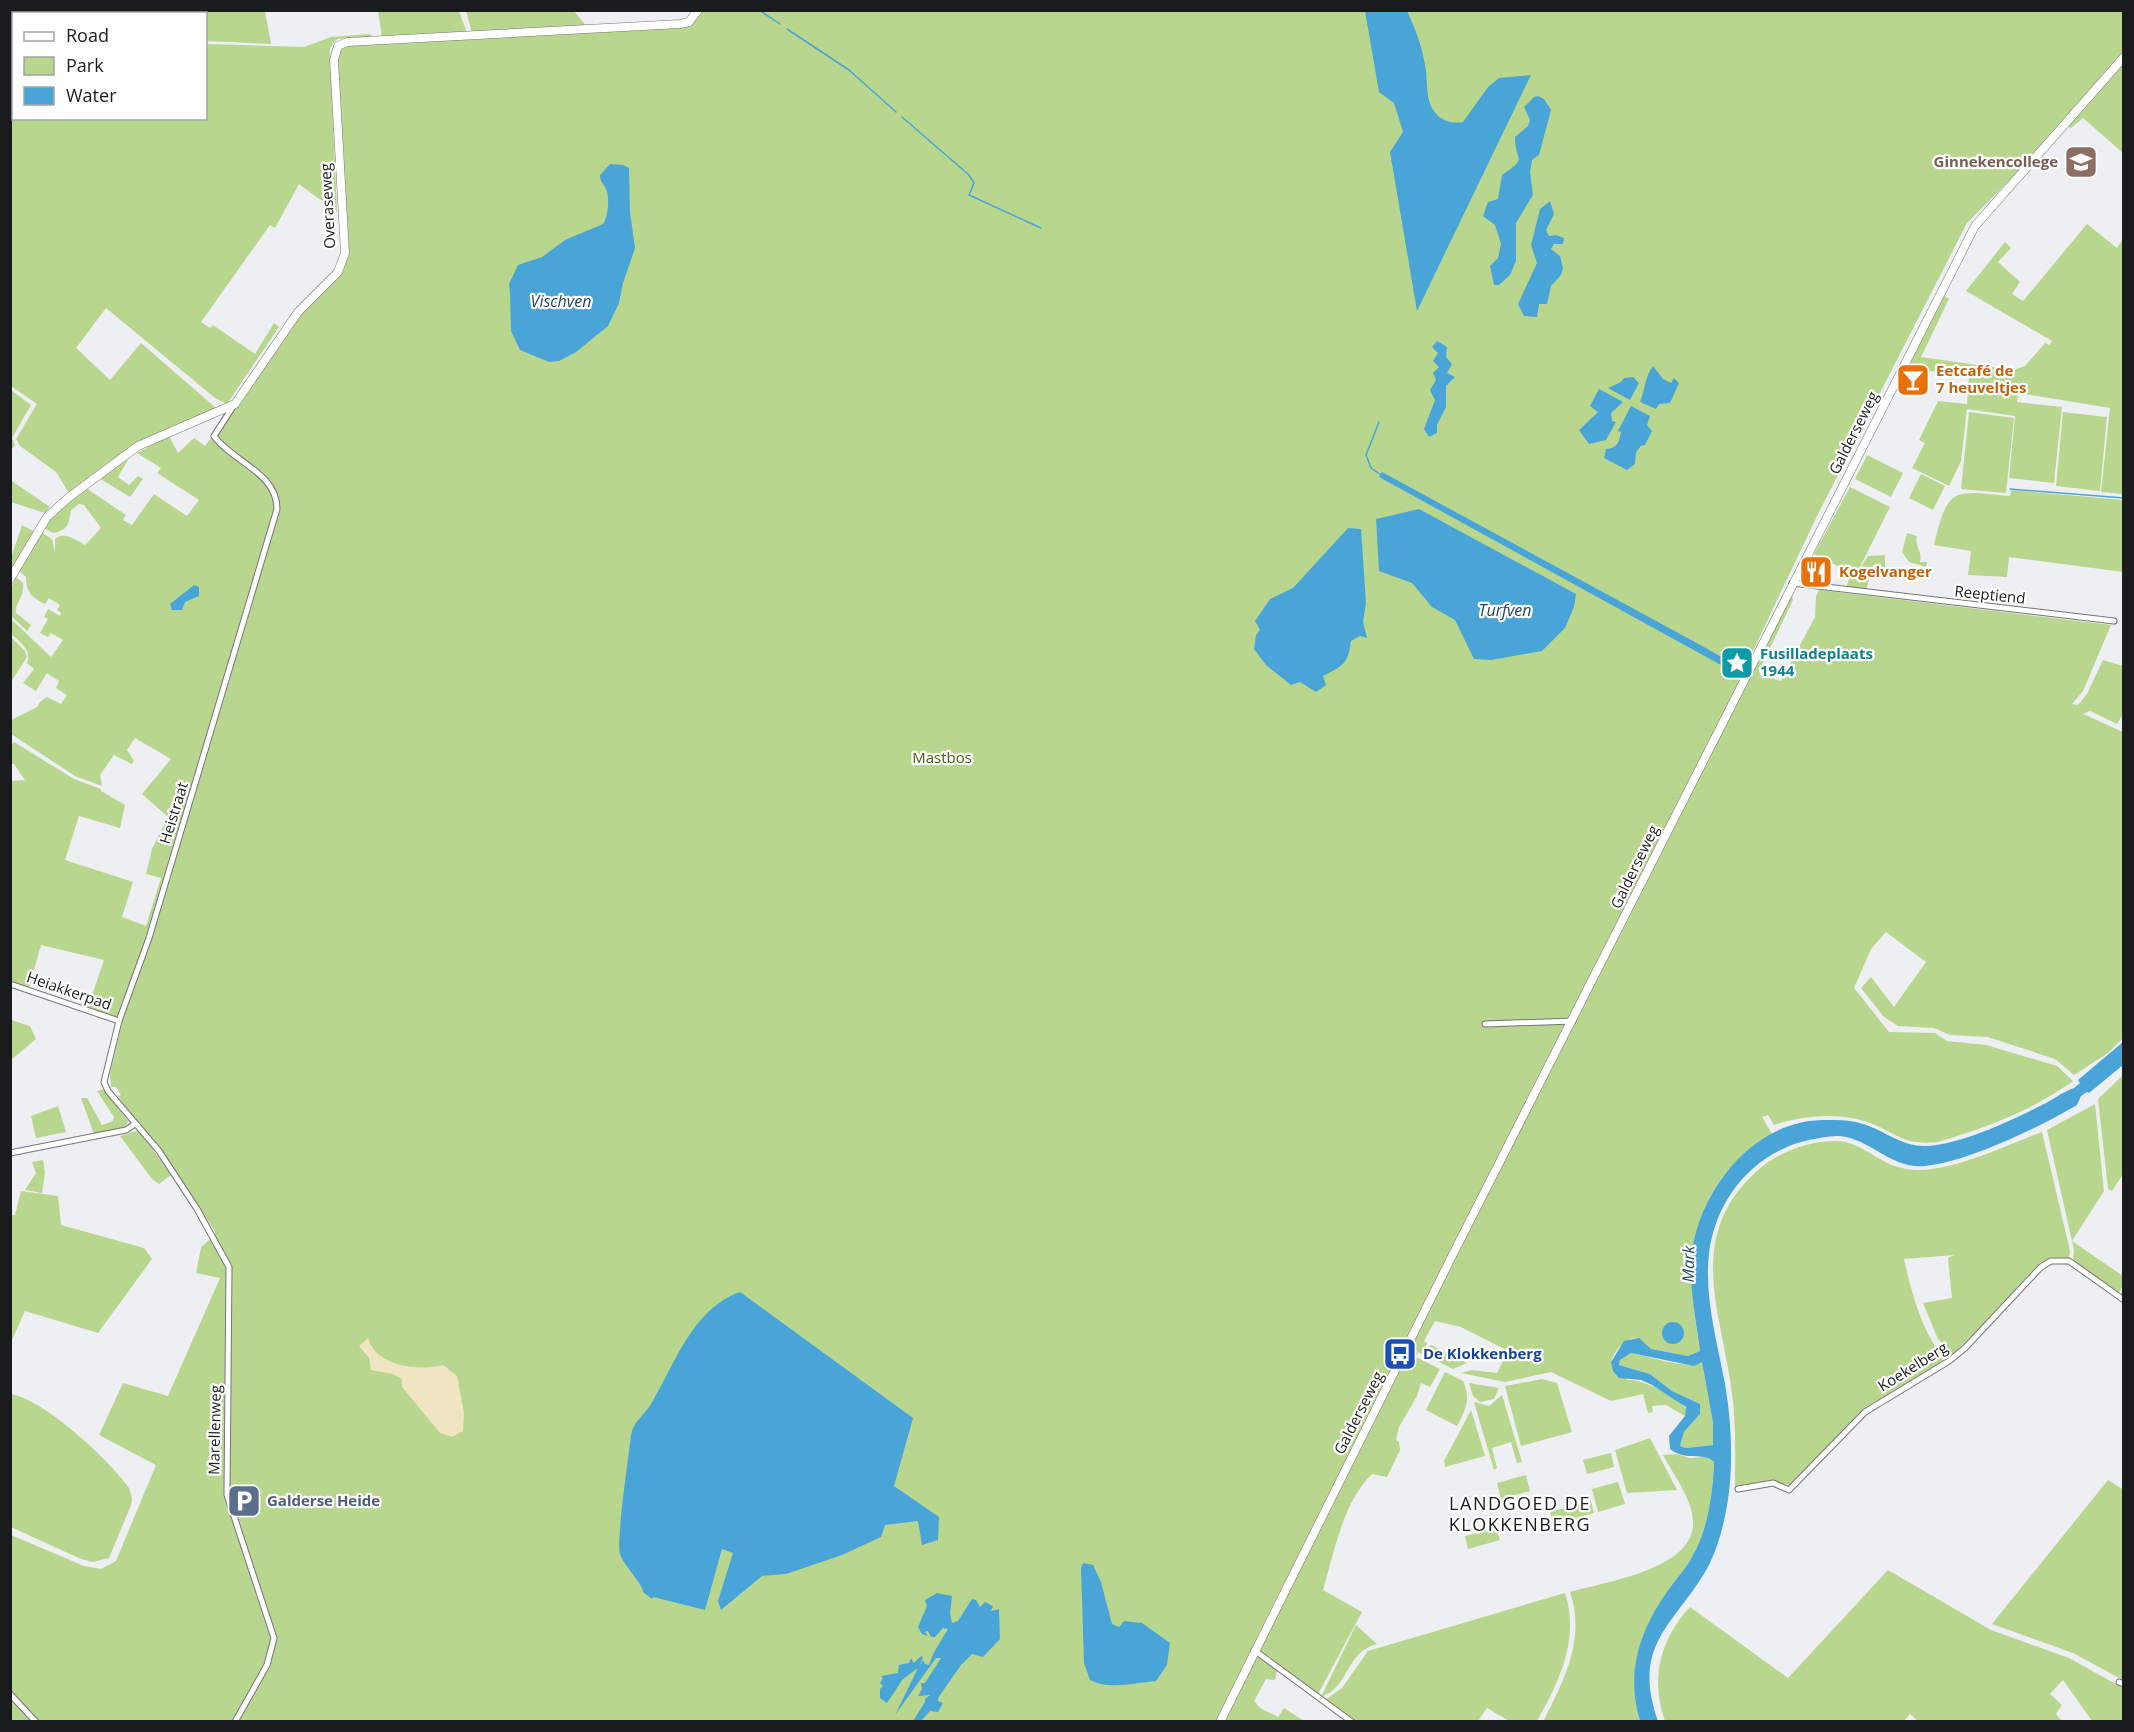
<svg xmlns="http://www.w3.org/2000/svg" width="2134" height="1732" font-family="'Open Sans',sans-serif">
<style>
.green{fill:#b9d68f}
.sand{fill:#efe5c0}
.water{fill:#49a5d8;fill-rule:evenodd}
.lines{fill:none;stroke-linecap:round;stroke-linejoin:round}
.stream{stroke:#49a5d8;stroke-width:1.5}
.street-casing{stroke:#747579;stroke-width:7}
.secondary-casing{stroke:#747579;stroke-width:9}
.street{stroke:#fff;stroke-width:5}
.secondary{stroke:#fff;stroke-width:8}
.labels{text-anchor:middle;stroke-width:4.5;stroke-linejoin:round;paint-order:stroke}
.education-label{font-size:15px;font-weight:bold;fill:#785e54;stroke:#fff;text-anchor:end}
.street-label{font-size:15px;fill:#1a1b1c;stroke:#fff}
.food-label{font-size:15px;font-weight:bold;fill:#c56008;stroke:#fff;text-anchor:start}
.culture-label{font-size:15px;font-weight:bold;fill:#0d838f;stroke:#fff;text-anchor:start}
.park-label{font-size:15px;fill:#476304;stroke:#fff}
.transit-label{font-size:15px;font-weight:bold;fill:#164399;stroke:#fff;text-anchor:start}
.service-label{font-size:15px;font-weight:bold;fill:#4e5e75;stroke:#fff;text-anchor:start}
.water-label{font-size:16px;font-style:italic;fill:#20465d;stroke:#fff}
.quarter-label{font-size:18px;letter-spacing:1.5px;fill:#1a1b1c;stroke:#fff}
</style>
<rect width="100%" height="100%" fill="#edeff3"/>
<g class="green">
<path d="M699,10L2123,11V153L2083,118L2071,128L2065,124L1967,223L1818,514L1743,672L1749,675L1792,596L1793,600L1759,671L1760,675L1781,681L1815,617L1816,596L1819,590L2111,625L2083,691L2072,704L2078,705L2087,694L2103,660L2123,666V714L2117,724L2090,711L2083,714L2123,732V1038L2108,1053L2074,1075L2055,1059L1988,1037L1950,1035L1934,1028L1898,1026L1884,1017L1861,988L1871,977L1894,1007L1926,962L1886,932L1871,949L1854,988L1889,1032L1935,1033L1947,1041L1986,1045L2057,1066L2073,1081C2033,1110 1986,1128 1938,1142C1900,1146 1896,1131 1864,1121C1836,1112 1801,1116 1774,1125L1768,1115L1762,1117L1772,1134C1757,1141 1744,1153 1733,1165C1683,1218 1689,1285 1700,1351L1688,1356L1651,1349L1636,1338C1622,1340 1615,1350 1611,1362L1628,1380C1643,1379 1679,1397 1687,1410L1685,1416L1666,1405L1652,1406L1653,1412L1648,1413L1643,1394L1611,1401L1551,1372L1505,1382L1461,1373L1472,1370L1497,1373L1508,1351L1461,1327L1435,1321L1424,1341L1427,1343L1422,1354L1418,1352L1416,1357L1440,1369L1430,1387L1421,1383L1417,1396L1399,1427L1396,1440L1399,1442L1400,1450L1387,1477L1372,1474C1343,1502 1334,1553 1323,1590L1362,1612L1318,1694L1277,1671L1275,1680L1266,1679L1254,1701L1260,1708L1278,1717L1284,1708L1304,1721H11V1535L84,1566L101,1569L116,1561L156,1465L99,1435L123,1383L168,1396L220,1278L196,1273L201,1247L215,1235V1231L118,1096L121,1095L116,1087H111L110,1073L123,1019L87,1010L104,960L41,945L29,988L11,983L10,778L12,781L25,780L14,764H11V746L14,742L74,779L101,789V791L125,805L120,828L79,816L65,860L133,882L122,917L146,926L161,878L146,874L152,849L168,817L142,794L171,759L135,738L127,750L134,761L132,764L114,755L100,775L102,786L75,776L11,734V720L37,707L40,702L47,697L61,704L67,695L56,688L59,681L47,673L36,691L23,683L34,669L27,663C32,650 20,642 11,634V619L51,657L63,640L51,633L48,637L40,633L48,619L44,617L48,609L60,616L61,613L57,610L60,605L49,598L45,604C32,598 26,592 26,577L19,571L41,532L52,539L55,553V539C64,531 76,540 85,545L101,528L84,505L79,504L71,510C69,523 69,530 53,533L44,528L59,510L86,488L126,515L123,520L132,525L154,494L187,516L199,500L157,473L161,468L137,453L169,436L178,453L194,438L205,446L211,438L231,455L216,433L295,322L343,266L337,49L346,44L683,28L685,22Z"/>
<polygon points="54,11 265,11 271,44 206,41 206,14 58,14"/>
<polygon points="378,11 459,11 467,33 382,37"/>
<polygon points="466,11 574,11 587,27 472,33"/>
<polygon points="370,34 373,37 337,39 330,48 337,212 299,184 275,228 270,225 201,322 210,328 213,325 255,354 274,323 279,327 227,404 215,398 106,308 76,348 110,380 141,343 216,408 118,457 69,493 56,472 20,446 16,439 37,404 11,386 10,112 13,106 14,118 206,118 206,44 304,47 331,37"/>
<polygon points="2087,224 2117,248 2123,239 2123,494 2101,492 2110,408 2018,393 2017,402 2062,407 2054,483 2009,478 2015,416 1967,409 1961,461 1949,486 1912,468 1925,443 1919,440 1938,401 1967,404 1969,375 1904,368 1941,294 1949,299 1921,357 2013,370 2025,366 2045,343 2049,345 2052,341 1966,291 2005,242 2011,248 1998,262 2020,282 2012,294 2023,301"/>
<polygon points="11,390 31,405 12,438 15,445 11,450"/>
<polygon points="1969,412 2014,418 2006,493 1961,489"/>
<polygon points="2063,412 2107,417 2100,491 2056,486"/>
<polygon points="1867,455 1903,473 1891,497 1855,479"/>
<polygon points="129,458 118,477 129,485 138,476 143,479 130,497 99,478"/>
<polygon points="1921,474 1945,486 1933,510 1909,498"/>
<polygon points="11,480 16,484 50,507 45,513 11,502"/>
<polygon points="1850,487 1890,507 1856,575 1868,556 1885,555 1885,569 1873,565 1866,590 1846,588 1851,573 1814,554"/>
<path d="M2011,490L2123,500V572L2009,557L2007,577L1968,575L1971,551L1934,545C1948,485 1954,491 2010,496Z"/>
<polygon points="22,525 35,532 11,574 11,558"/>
<path d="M1907,533L1917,536C1914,546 1923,552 1920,562H1927L1926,567L1909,562L1902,552Z"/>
<path d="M16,577L23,583C25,598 15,601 16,613L31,625L27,631L11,616V588Z"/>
<polygon points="11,637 25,651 27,657 11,682"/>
<polygon points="11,1020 30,1026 36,1039 11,1060"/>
<polygon points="2123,1075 2123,1174 2112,1191 2108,1189 2098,1099"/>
<polygon points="104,1089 128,1121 125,1127 94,1134 81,1098 87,1098 102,1125 113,1121 114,1117 97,1091"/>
<polygon points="2095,1104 2104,1191 2072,1241 2123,1276 2123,1286 2118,1294 2073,1261 2074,1250 2047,1130"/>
<polygon points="58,1106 66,1132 36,1138 31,1116"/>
<polygon points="139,1130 171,1175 159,1184 152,1179 120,1136"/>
<path d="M2042,1132L2070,1251L2069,1258L2048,1261L1953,1354L1938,1339L1923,1303L1952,1298L1948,1258L1954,1255L1904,1259C1910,1286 1918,1317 1932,1341C1936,1349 1943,1353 1943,1362L1868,1406L1792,1485L1776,1483L1735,1488C1735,1459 1736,1430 1733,1402C1725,1319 1681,1239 1757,1171C1778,1152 1808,1141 1836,1141C1859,1141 1877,1161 1898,1167C1938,1180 2003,1146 2042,1132Z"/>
<polygon points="43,1160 45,1173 42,1193 25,1190 36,1173 32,1162"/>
<polygon points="21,1191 58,1196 61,1225 144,1248 152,1259 98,1333 25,1311 11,1342 11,1215 15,1215"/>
<polygon points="1431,1345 1467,1363 1453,1369 1425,1355"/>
<path d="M1631,1353C1649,1356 1686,1370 1702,1362L1713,1423V1445L1686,1448L1680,1446L1684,1432L1700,1414V1404L1672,1391L1650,1374L1619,1365L1620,1360Z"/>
<path d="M1445,1372L1463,1381C1471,1399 1466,1409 1457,1426L1426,1410Z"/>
<polygon points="1542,1379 1557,1383 1572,1432 1521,1446 1505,1386"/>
<polygon points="1469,1383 1499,1388 1494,1399 1480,1402 1473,1396"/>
<path d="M11,1394C45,1400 109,1460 129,1488L132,1498L131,1505L109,1558L93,1562L81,1559L11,1527Z"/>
<polygon points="1502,1395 1522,1462 1517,1463 1511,1442 1492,1448 1497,1468 1494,1470 1474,1402 1489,1406"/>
<polygon points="1471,1410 1485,1456 1445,1467 1444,1461"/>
<polygon points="1650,1438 1677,1490 1627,1493 1615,1450"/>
<polygon points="1611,1453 1614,1467 1587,1474 1583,1460"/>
<path d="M1677,1454L1689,1458L1706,1457L1714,1462C1713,1492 1708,1529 1693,1555C1687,1567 1677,1578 1669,1589C1641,1629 1625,1673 1640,1721L1543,1722C1564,1680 1586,1639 1570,1592C1605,1582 1695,1569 1693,1522C1693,1500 1673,1474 1663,1455Z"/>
<polygon points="1526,1475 1530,1491 1501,1499 1497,1483"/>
<polygon points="2108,1480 2122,1489 2123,1504 2123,1680 2073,1653 1992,1624"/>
<polygon points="1618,1482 1625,1504 1598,1512 1592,1489"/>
<polygon points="1591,1501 1594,1513 1553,1524 1550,1512"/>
<polygon points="1496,1528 1500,1540 1468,1549 1465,1536"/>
<path d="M1888,1570L1991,1630L2069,1658L2123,1688V1721H2092L2063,1680L2050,1694L2062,1705L2056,1714L2062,1721H1918L1910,1714L1903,1722L1665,1721C1650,1680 1660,1639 1690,1607L1788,1678Z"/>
<path d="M1565,1593C1580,1639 1559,1682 1537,1721H1509L1487,1708L1478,1721H1355L1325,1700L1342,1688L1368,1651Z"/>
<path d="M1356,1625L1377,1644C1345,1652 1350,1687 1321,1697Z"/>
</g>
<path class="sand" d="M368,1338C376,1367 419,1371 443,1365L457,1376L464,1413L463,1431L452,1437L440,1433L402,1387V1379L393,1374L371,1370L369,1358L359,1346Z"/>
<g class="water">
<path d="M1365,11H1407C1415,28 1422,46 1425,65C1428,79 1425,99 1434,111C1440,121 1453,124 1463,122L1488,87L1499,78L1531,75L1417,311L1390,152L1403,132L1394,103L1379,92Z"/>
<path d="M1538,96L1544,99L1551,110L1539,155L1532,160L1530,172L1533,195L1516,223V261L1510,275L1499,285H1494L1490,266L1498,258L1501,244L1495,225L1483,216L1488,202L1498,199L1502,175C1529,156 1515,164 1515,137L1528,126L1530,120L1524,107L1534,97Z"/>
<path d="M610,164L623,165L629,168L630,212L635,248L623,283L619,303L608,326L576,352L559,361L549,362L520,350L511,331L510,293L509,284L518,265L542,257L565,240L603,224C608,217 610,197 606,189C603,182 600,183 600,175Z"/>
<polygon points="1550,201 1554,214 1546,230 1549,236 1556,235 1564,238 1563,244 1554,244 1551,249 1560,256 1563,268 1561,275 1551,286 1547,304 1539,304 1537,317 1524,316 1518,304 1537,263 1531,245 1540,209"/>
<polygon points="1437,341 1447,347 1446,357 1452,364 1447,373 1455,377 1446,386 1446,407 1437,425 1437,433 1429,437 1424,429 1435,400 1430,390 1436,380 1433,373 1439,367 1433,361 1438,353 1432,347"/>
<path d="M1653,366L1663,379L1671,383L1674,378L1679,383L1670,403L1659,404L1656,409L1640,402C1645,390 1645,376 1653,366Z"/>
<polygon points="1633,377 1639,383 1630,400 1608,388 1621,382 1624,378"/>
<polygon points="1599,389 1623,402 1611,413 1612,421 1616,422 1606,440 1589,444 1579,430 1598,412 1590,406"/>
<path d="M1631,406L1650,416L1647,425L1652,431L1645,445L1641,446L1636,452L1635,464L1627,470L1604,458L1606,449C1618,448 1619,442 1621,432L1618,431Z"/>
<polygon points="1382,472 1693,641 1734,664 1730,670 1379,477"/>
<polygon points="1419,509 1576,594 1574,607 1565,628 1542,651 1491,660 1474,659 1455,620 1432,607 1412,583 1379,571 1376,519"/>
<path d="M1348,528L1361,529L1366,603L1363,622L1367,638L1360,636L1351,641C1348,664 1343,666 1323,676L1326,685L1316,692L1300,682L1291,685L1266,665L1254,649L1256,635L1260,630L1255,621L1270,599L1293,588Z"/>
<polygon points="194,585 199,587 199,596 185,602 182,610 172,610 170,604"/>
<path d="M2123,1042V1065L2089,1093L2087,1092L2081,1096L2077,1105C2040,1127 1968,1162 1925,1166C1893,1169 1874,1143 1846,1137C1834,1134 1821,1138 1809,1140C1754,1152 1716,1198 1709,1253C1704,1297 1717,1341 1725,1384C1731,1418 1733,1458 1729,1492C1726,1516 1720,1543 1709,1565C1677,1624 1630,1642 1658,1721H1640C1625,1673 1640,1629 1669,1589C1677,1578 1687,1567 1693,1555C1708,1529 1713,1492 1714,1462C1703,1451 1686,1462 1670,1449L1669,1436L1685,1416L1686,1407L1652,1385L1641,1380L1619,1378L1613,1371L1611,1362L1624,1341L1639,1338L1651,1349L1688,1356L1700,1351C1696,1321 1690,1291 1691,1261C1696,1192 1754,1118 1827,1120C1839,1120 1852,1120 1863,1124C1886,1131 1901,1147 1927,1146C1962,1144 2011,1121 2042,1105C2053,1100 2062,1092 2074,1088L2080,1083L2078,1080ZM1631,1353L1694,1366L1702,1362L1713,1423V1445L1686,1448L1680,1446L1684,1432L1700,1414V1404L1672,1391L1650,1374L1619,1365L1620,1360Z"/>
<path d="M740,1292L913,1418L894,1486L939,1517L938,1540L922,1545L918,1521L885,1525L881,1537L842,1555L786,1574L762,1576L721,1610L718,1601L733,1553L722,1549L705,1610L653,1597L652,1599L643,1592C643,1584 624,1566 620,1554C616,1540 629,1455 631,1435C633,1422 645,1414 651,1404C675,1364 692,1309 740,1292Z"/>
<circle cx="1673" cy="1333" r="11"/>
<path d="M1083,1563L1093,1565L1101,1582L1112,1624L1119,1627L1124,1621L1142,1623L1170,1643L1167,1665L1156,1681C1135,1683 1109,1690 1090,1680L1084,1663L1081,1568Z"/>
<path d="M937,1593L952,1596L950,1614L952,1623L958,1621L972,1599L976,1600L980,1607L985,1602L993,1606L991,1611L999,1609L1000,1639L983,1657L972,1654L961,1665L938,1698V1701L943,1703L938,1712L930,1711L921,1721H913L925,1702V1699L930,1695L918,1696L922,1689L921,1683H925L941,1658H936L895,1715L918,1668L903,1679L887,1703L880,1698V1689L883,1686L880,1683L883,1678L881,1676L898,1673L899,1665L909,1663L911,1658L914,1663L921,1656L923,1658L919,1666L923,1660L925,1664L929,1665C933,1652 941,1641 948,1629L943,1628L935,1637H931L928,1631L925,1632L928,1636L922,1634L918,1627L927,1606L925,1600Z"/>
</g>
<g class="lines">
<g class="stream">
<polyline points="759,10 780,24"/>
<polyline points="787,29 849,70 896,112"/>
<polyline points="902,117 969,175 974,183 969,195 1041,228"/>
<polyline points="1379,422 1366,455 1371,468 1381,475"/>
<polyline points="2010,489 2124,498"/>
</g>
<g class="street-casing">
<g id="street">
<path d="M234,405L214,436C232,462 277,472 277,509L149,938L119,1021L104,1082L108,1091L159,1151L197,1209L229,1267L227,1495L274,1638L267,1665L235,1722"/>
<polyline points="1792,583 2114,621"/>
<polyline points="10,984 119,1021"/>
<polyline points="1485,1024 1573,1021"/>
<polyline points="10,1153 126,1130 135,1124"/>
<polyline points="1738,1489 1773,1483 1789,1490 1865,1412 1949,1361 1965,1348 2041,1267 2051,1261 2069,1261 2124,1300"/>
<polyline points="1254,1650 1352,1722"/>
<polyline points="2119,1682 2124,1684"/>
<polyline points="10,1694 36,1722"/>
</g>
</g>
<g class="secondary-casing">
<g id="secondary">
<polyline points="10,579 47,517 68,498 138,446 235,404 298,312 338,272 345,253 334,60 338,46 347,42 680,24 689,22 698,10"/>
<polyline points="1220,1722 1452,1256 1975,226 2124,57"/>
</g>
</g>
<use href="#street" class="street"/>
<use href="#secondary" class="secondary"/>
</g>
<defs>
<g id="school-square" transform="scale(1.725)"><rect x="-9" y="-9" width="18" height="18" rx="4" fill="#8d6e63" stroke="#fff"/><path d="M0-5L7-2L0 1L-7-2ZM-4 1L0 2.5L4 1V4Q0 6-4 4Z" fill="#fff"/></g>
<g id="bar-square" transform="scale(1.725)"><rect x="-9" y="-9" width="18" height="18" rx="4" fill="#e8710a" stroke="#fff"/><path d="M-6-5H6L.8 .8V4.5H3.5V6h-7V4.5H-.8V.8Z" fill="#fff"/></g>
<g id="restaurant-square" transform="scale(1.725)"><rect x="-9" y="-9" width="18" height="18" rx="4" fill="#e8710a" stroke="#fff"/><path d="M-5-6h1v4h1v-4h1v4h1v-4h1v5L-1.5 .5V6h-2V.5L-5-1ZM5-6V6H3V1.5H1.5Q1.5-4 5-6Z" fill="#fff"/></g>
<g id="sight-square" transform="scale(1.725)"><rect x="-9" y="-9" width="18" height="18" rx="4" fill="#0f9aa8" stroke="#fff"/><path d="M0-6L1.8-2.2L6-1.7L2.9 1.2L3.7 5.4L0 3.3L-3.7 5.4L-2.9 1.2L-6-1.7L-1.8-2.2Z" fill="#fff"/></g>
<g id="bus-square" transform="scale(1.725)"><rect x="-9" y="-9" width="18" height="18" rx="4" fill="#1a4fb4" stroke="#fff"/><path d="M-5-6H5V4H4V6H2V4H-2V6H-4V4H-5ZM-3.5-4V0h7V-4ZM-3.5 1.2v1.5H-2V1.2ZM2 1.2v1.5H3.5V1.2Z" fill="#fff"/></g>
<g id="parking-square" transform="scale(1.725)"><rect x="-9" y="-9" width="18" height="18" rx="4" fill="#5c6f8a" stroke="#fff"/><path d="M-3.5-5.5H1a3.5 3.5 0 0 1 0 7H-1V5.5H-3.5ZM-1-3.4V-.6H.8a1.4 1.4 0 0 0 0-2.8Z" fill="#fff"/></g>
</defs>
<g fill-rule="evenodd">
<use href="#school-square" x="2081" y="162"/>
<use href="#bar-square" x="1913" y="380"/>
<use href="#restaurant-square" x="1816" y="572"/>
<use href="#sight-square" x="1737" y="663"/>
<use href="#bus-square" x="1400" y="1354"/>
<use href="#parking-square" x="244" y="1501"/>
</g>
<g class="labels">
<g class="education-label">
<text x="2058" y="167">Ginnekencollege</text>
</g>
<g class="street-label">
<text transform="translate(328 206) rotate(-93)" y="5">Overaseweg</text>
<text transform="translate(1854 433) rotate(-63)" y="5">Galderseweg</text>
<text transform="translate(1990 595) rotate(6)" y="5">Reeptiend</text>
<text transform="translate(174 813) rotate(-73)" y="5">Heistraat</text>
<text transform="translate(1635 867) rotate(-64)" y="5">Galderseweg</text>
<text transform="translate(69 991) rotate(19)" y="5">Heiakkerpad</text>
<text transform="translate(1913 1367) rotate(-32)" y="5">Koekelberg</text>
<text transform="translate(1359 1413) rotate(-63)" y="5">Galderseweg</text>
<text transform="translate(215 1430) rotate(-89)" y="5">Marellenweg</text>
</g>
<g class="food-label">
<text x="1936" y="376">Eetcafé de<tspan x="1936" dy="17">7 heuveltjes</tspan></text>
<text x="1839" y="577">Kogelvanger</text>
</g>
<g class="culture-label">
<text x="1760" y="659">Fusilladeplaats<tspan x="1760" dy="17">1944</tspan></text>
</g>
<g class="park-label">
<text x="942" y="763">Mastbos</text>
</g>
<g class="transit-label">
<text x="1423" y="1359">De Klokkenberg</text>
</g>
<g class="service-label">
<text x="267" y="1506">Galderse Heide</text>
</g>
<g class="water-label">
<text x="561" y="307">Vischven</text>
<text x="1505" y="616">Turfven</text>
<text transform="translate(1688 1264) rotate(-89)" y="6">Mark</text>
</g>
<g class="quarter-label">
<text x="1520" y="1510">LANDGOED DE<tspan x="1520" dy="21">KLOKKENBERG</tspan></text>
</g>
</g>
<rect width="2134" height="1732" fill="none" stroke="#1a1b1c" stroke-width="24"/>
<rect x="12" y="12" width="195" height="108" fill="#ffffff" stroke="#a3a4a4" stroke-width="1.5"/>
<rect x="24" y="32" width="30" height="9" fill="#ffffff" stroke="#a3a4a4" stroke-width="1.5"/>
<text x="66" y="42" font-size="18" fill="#1a1b1c">Road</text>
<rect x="24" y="57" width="30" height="18" fill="#b9d68f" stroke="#a3a4a4" stroke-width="1.5"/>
<text x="66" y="72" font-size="18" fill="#1a1b1c">Park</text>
<rect x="24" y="87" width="30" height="18" fill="#49a5d8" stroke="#a3a4a4" stroke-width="1.5"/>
<text x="66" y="102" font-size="18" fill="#1a1b1c">Water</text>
</svg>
